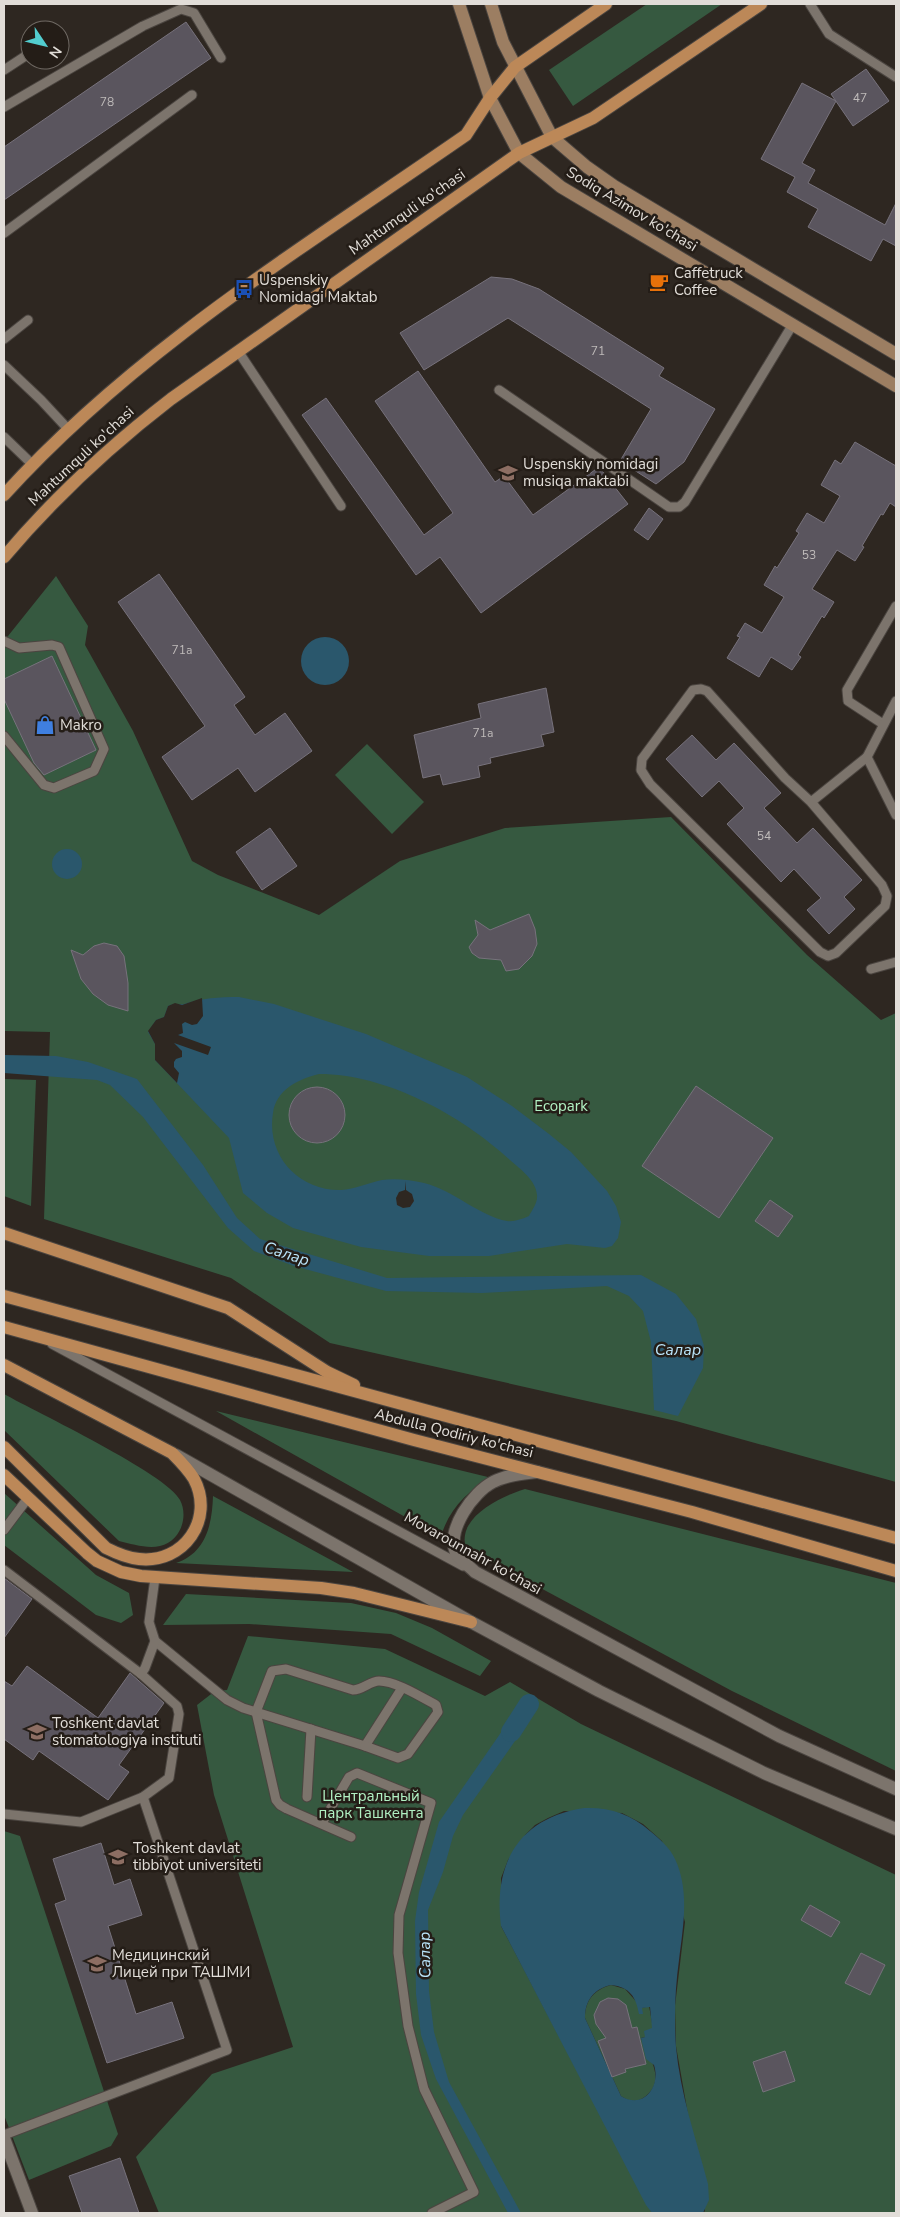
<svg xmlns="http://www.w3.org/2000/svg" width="900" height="2217" font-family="'Nunito Sans',sans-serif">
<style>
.green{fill:#365940}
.water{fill:#2a576c;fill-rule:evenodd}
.pier{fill:#2e2721}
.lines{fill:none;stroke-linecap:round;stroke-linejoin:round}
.canal{stroke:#2a576c;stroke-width:20}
.building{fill:#5a555e;stroke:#77727c}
.service-casing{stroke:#4b4540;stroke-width:11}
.minor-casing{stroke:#4b4540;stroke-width:14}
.tertiary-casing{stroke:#4b4540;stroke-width:14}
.secondary-casing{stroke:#4b4540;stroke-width:14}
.primary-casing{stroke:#4b4540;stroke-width:14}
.service{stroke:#7c746c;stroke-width:9}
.minor{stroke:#7c746c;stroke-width:12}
.tertiary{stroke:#7c746c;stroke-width:12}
.secondary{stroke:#9c7e62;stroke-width:12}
.primary{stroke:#bc8858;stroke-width:12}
.labels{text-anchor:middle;stroke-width:5;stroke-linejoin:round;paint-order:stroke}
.number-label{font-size:12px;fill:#bfbbba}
.street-label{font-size:15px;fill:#e1ddd8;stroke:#241d17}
.poi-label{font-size:15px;fill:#e1ddd8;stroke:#241d17;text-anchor:start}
.park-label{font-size:15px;fill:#b1f1c3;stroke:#241d17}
.water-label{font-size:16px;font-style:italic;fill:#bae5fb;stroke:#241d17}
</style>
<rect width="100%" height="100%" fill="#2e2721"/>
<g class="green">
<polygon points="647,4 722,4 573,106 549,70"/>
<polygon points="56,576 88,626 85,645 133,731 192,861 218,875 319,915 400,861 505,828 671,817 807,955 881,1020 896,1013 896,1482 676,1421 330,1343 231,1278 44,1219 50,1032 4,1031 4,641"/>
<polygon points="367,744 424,802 392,834 335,775"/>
<polygon points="4,1079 36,1080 31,1206 4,1196"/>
<path d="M4,1394C36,1412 167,1474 180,1500C189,1517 180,1542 160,1546C147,1549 132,1544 119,1541L4,1430Z"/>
<path d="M216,1411L492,1478C468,1490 448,1510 441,1537Z"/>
<path d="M525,1489L896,1583V1771L732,1691L466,1548C456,1517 502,1496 525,1489Z"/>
<polygon points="4,1493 96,1575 129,1593 133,1615 121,1623 96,1615 4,1545"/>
<path d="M213,1496L353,1572L176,1563C206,1553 212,1525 213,1496Z"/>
<polygon points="186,1594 351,1603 396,1613 432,1628 491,1661 480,1676 391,1634 249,1624 163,1625"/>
<polygon points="248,1636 385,1649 485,1696 510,1682 581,1724 896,1875 896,2213 703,2213 705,2211 676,2046 675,2006 685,1922 662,1841 643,1824 622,1813 564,1811 548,1818 535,1825 526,1834 508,1860 501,1878 501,1926 652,2213 159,2213 136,2157 212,2074 293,2047 214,1795 197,1705 215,1691 227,1690"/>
<polygon points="4,1831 20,1836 118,2134 111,2146 29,2180 4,2115"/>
<path d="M611,1985L625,1989L642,2008L649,2006L653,2028L645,2037L641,2038C649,2057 668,2082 643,2098C635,2103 628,2101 621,2096L585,2018C585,2000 594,1990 611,1985Z"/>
</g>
<g class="water">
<circle cx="325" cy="661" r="24"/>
<circle cx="67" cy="864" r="15"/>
<path d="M239,997L274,1004L366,1034L467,1077L512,1106L549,1134L571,1152L607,1191L616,1206L621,1222L618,1238L612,1246L605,1248L567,1244L489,1256H429L361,1247L293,1228L267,1213L243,1193L229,1138L155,1060V1044L148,1032L156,1020L164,1017L168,1006C174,1003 178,1005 184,1004C202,998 219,997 239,997ZM319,1074C386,1074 461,1115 510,1160C520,1169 536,1180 537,1195C538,1203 532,1210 529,1216C522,1219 514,1222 507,1221C481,1217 453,1190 424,1183C411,1180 395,1178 382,1180C368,1183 355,1189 341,1190C298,1191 266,1155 273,1113C276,1090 298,1079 319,1074Z"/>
<polygon points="4,1055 56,1056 88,1062 137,1079 203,1165 237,1218 260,1239 387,1278 641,1275 676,1294 696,1319 704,1346 703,1368 678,1416 654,1410 651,1342 643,1311 629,1296 607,1286 482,1293 386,1291 294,1266 254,1251 228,1228 143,1117 110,1085 97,1080 4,1073"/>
<polygon points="518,1708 534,1714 463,1815 453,1836 443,1872 428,1910 429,1991 434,2032 449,2082 521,2213 508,2213 436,2079 421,2035 416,1994 415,1921 419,1892 439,1822"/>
<path d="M584,1808C609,1807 631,1814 650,1831C660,1839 670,1848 675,1859C690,1891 683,1927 679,1960C675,1989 674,2018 676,2047C680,2093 696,2139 708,2184L709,2200L703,2213H652L646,2205L501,1926C493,1863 519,1818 584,1808ZM611,1985C630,1987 636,1997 639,2014H643L642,2008L650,2007L652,2028L644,2031L645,2037L641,2038L646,2059L654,2065C661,2087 643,2110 621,2096L585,2018C585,2000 594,1989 611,1985Z"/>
</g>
<g class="pier">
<polygon points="202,998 203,1016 197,1024 192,1025 185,1022 182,1024 183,1033 178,1035 211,1047 208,1055 174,1043 182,1051 182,1057 176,1059 174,1062 174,1067 179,1073 177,1083 155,1060 155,1044 148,1031 156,1020 164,1017 168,1006 175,1003 182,1005"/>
<polygon points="406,1181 406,1190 412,1194 414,1201 410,1207 403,1208 397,1205 396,1198 399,1192 405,1190"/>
</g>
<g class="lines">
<polyline class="canal" points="511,1732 529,1704"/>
</g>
<g class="building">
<polygon points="186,22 211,58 4,200 4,147"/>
<polygon points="866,69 889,101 853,126 831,94"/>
<polygon points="802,83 836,101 802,163 815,170 808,183 885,225 896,203 896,246 883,239 871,261 808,227 818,209 787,192 795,177 761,159"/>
<polygon points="491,277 512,279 539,289 664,368 659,376 715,409 684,462 656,484 620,461 651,409 508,318 424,370 400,333"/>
<polygon points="418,371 495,482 504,476 533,515 599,467 628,504 481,613 440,557 416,575 302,415 326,398 424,535 453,513 375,401"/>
<polygon points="855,442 896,466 896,507 890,503 883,515 881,514 862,546 864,547 855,561 837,550 812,589 834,602 824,618 822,616 798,655 801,657 792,670 771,657 759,677 727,658 740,637 737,636 745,623 762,633 784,597 764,585 775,566 777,568 799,533 796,531 807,513 824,523 840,496 821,485 835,460 841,464"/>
<polygon points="649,508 663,519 648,540 634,530"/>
<polygon points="159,574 245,697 234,705 255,735 285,713 312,751 255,792 238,768 192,800 162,757 205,726 118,602"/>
<polygon points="52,656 96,750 44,775 34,763 4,699 4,679"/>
<polygon points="546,688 554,732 541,735 544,746 490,758 491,763 478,766 480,777 443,785 440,774 423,778 414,735 481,718 478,704"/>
<polygon points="692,735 716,760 734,743 781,793 764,808 797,843 813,828 862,880 844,897 855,909 829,934 807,910 821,898 794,869 781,882 727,824 744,808 719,781 702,797 666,759"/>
<polygon points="270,828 297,866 262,890 236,852"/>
<polygon points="529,914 535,929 537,944 532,956 519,969 506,971 501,960 479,958 472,953 469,947 478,935 475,920 490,930"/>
<polygon points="104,943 117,946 124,956 128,983 128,1011 108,1005 93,994 81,979 71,950 83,955 94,946"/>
<polygon points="696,1086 773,1138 719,1218 642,1166"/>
<circle cx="317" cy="1115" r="28"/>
<polygon points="770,1200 793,1216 778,1237 755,1221"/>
<polygon points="4,1578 32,1599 4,1638"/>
<polygon points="27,1666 98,1718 130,1673 164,1703 119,1765 129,1772 108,1800 39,1751 33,1760 4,1739 4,1681 12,1686"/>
<polygon points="101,1843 114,1885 130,1879 142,1915 108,1926 136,2014 172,2002 184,2038 107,2063 55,1904 66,1900 53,1859"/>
<polygon points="810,1905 840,1922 831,1937 801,1920"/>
<polygon points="861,1953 885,1965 870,1995 845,1983"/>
<polygon points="608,1998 618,1999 626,2005 632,2028 637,2027 646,2064 625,2069 626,2072 612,2077 598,2041 606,2038 596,2024 594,2015 600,2002"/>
<polygon points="785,2051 795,2081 763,2092 753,2062"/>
<polygon points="120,2158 139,2213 82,2213 69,2176"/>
</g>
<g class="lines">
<g class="service-casing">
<g id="service">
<polyline points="810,4 829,34 896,77"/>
<polyline points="4,70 30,53"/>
<polyline points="4,107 143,26 181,9 194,13 221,58"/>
<polyline points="4,233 192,95"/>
<polyline points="4,339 28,320"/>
<polyline points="238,351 341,506"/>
<polyline points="4,365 41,400 68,429"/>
<polyline points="499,390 669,507 679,507 685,502 793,324"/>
<polyline points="4,437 32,464"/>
<polyline points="4,641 19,648 52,645 59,647 104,749 94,771 54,788 44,785 4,736"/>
<polyline points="883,724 848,701 847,690 896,606"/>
<polyline points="867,757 896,815"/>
<polyline points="811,802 785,778 707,691 701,689 693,690 642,759 641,770 650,784 820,952 828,956 836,953 885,906 887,896 882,885 811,802 867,757 896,701"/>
<polyline points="871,969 896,962"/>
<polyline points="52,1344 463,1566"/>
<polyline points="4,1530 28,1498"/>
<polyline points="4,1570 141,1674 177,1706 179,1714 169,1778 143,1797 81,1822 4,1814"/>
<polyline points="155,1578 149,1622 155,1641 227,1700 243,1708 365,1746 402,1688"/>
<polyline points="141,1674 145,1668 155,1641"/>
<polyline points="307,1797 311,1729"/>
<polyline points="322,1823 349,1777 357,1773 431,1803 399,1915 398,1953 408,2026 424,2089 474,2192 432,2213"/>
<path d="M351,1837L287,1809L280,1805L276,1800L256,1712L272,1671L286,1669L353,1690C363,1690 370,1681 379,1681C396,1681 421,1697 436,1705L438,1712L408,1754L398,1758L365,1746"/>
<polyline points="4,2135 227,2050 143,1797"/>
</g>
</g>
<g class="minor-casing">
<polyline id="minor" points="4,2138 32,2213"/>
</g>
<g class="tertiary-casing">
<g id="tertiary">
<polyline points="176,1455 471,1622 599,1691 764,1773 896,1829"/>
<path d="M537,1472C522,1474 506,1475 493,1482C473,1492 446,1530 456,1553C460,1560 469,1566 475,1572L779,1736L896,1789"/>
</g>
</g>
<g class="secondary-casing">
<g id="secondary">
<polyline points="459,4 490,98 519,153 561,187 896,386"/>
<polyline points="491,4 503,42 552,137 587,167 614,186 896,354"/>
</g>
</g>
<g class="primary-casing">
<g id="primary">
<path d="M4,495C135,350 306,246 466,135L490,98L515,67L606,4"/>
<path d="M4,557C54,498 110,446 171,399L519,153L593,118L761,4"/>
<polyline points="4,1233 228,1308 327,1372 354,1385"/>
<polyline points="4,1296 896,1538"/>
<polyline points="4,1327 414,1440 692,1512 896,1571"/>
<path d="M4,1365L172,1453C180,1461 188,1469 194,1479C215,1519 184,1564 139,1559C127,1558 116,1553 106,1548L4,1447"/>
<polyline points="4,1475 87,1553 97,1561 121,1572 141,1576 321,1588 354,1593 471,1622"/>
</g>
</g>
<use href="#service" class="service"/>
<use href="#minor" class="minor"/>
<use href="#tertiary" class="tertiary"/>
<use href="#secondary" class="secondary"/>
<use href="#primary" class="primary"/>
</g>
<defs>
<g id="cafe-bare" transform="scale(1.5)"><path d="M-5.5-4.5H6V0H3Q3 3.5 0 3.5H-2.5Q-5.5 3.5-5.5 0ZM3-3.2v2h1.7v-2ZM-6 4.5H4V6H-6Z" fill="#e8710a" stroke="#241d17" stroke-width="2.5" paint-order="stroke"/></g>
<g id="bus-bare" transform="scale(1.5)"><path d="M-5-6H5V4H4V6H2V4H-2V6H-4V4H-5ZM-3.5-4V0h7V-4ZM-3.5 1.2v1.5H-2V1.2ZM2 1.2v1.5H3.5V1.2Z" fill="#1a4fb4" stroke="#241d17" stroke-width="2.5" paint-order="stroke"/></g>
<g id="school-bare" transform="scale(1.5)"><path d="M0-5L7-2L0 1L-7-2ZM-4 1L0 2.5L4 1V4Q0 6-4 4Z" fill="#8d6e63" stroke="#241d17" stroke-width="2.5" paint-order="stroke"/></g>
<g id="shop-bare" transform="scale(1.5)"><path d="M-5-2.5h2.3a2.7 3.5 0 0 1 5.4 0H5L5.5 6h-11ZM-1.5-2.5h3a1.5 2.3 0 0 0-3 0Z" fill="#3f7fe0" stroke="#241d17" stroke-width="2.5" paint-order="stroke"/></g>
<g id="university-bare" transform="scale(1.5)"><path d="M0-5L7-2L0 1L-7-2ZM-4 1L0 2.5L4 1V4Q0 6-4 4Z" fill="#8d6e63" stroke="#241d17" stroke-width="2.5" paint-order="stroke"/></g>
</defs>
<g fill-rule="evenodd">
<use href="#cafe-bare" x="659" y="282"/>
<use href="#bus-bare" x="244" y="289"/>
<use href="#school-bare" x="508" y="473"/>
<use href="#shop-bare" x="45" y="725"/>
<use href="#university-bare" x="37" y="1732"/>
<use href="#university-bare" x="118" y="1857"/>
<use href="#university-bare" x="97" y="1964"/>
</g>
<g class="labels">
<g class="number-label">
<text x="860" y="102">47</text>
<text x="107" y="106">78</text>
<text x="598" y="355">71</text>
<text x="809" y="559">53</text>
<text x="182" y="654">71а</text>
<text x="483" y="737">71а</text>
<text x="764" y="840">54</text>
</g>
<g class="street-label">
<text transform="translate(632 209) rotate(31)" y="5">Sodiq Azimov ko'chasi</text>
<text transform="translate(407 212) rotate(-35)" y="5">Mahtumquli ko'chasi</text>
<text transform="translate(81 456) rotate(-43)" y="5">Mahtumquli ko'chasi</text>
<text transform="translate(454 1433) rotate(14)" y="5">Abdulla Qodiriy ko'chasi</text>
<text transform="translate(473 1553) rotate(29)" y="5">Movarounnahr ko'chasi</text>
</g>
<g class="poi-label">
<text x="674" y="278">Caffetruck<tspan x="674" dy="17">Coffee</tspan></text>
<text x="259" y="285">Uspenskiy<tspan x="259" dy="17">Nomidagi Maktab</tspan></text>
<text x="523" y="469">Uspenskiy nomidagi<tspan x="523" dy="17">musiqa maktabi</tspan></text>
<text x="60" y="730">Makro</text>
<text x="52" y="1728">Toshkent davlat<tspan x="52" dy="17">stomatologiya instituti</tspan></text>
<text x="133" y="1853">Toshkent davlat<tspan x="133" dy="17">tibbiyot universiteti</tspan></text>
<text x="112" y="1960">Медицинский<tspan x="112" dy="17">Лицей при ТАШМИ</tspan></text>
</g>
<g class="park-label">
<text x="561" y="1111">Ecopark</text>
<text x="371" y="1801">Центральный<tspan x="371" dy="17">парк Ташкента</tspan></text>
</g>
<g class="water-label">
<text transform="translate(287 1253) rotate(18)" y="6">Салар</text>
<text x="678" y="1355">Салар</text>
<text transform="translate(424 1955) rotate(-91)" y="6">Салар</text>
</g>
</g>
<rect width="900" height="2217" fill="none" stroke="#e1ddd8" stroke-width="10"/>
<g transform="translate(45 45) rotate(125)"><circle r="24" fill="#241d17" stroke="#706a64"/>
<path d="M0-4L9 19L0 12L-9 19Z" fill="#52cdcf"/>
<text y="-8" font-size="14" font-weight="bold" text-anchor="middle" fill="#e1ddd8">N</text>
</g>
</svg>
